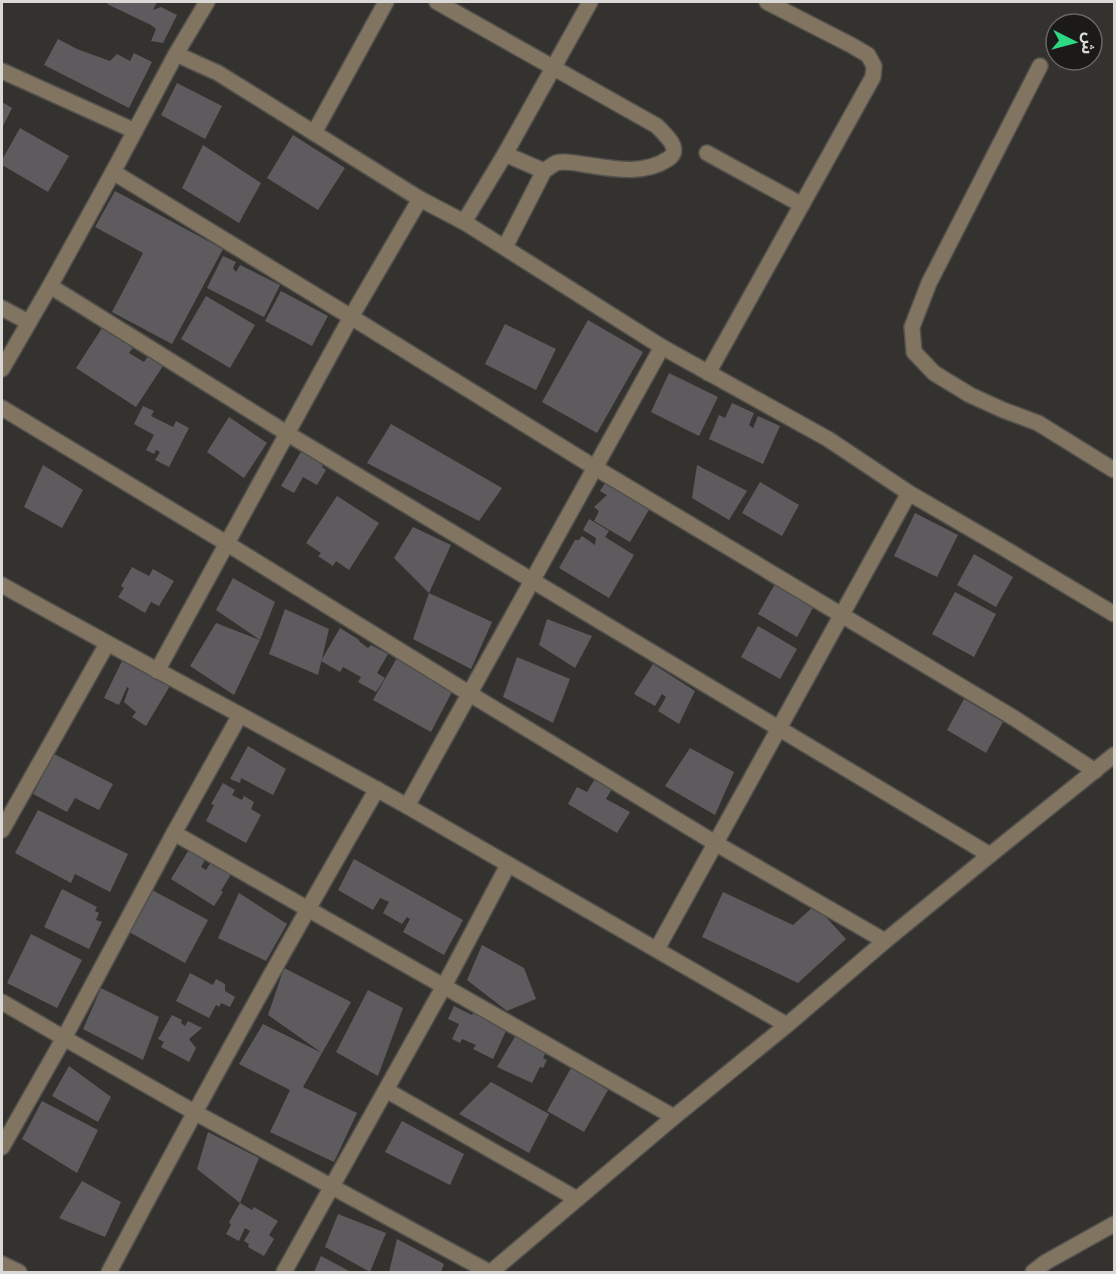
<svg xmlns="http://www.w3.org/2000/svg" width="1116" height="1274" font-family="'PT Sans','Noto Sans Arabic',sans-serif">
<style>
.building{fill:#5e5b5f}
.lines{fill:none;stroke-linecap:round;stroke-linejoin:round}
.minor-casing{stroke:#52504d;stroke-width:18}
.minor{stroke:#817561;stroke-width:15}
</style>
<rect width="100%" height="100%" fill="#34322f"/>
<g class="building">
<polygon points="109,2 157,2 153,10 161,7 177,15 163,43 151,41 156,29 151,25 107,4"/>
<polygon points="58,39 77,49 110,61 117,54 130,61 134,53 152,62 129,108 44,65"/>
<polygon points="177,83 222,106 205,139 161,115"/>
<polygon points="2,102 12,108 2,128"/>
<polygon points="20,128 69,156 48,192 2,165 2,160"/>
<polygon points="293,135 345,168 318,210 267,178"/>
<polygon points="203,145 261,183 239,223 182,188"/>
<polygon points="115,191 223,249 172,344 112,312 143,253 95,227"/>
<polygon points="223,256 236,262 233,268 236,272 240,265 280,285 264,317 207,288"/>
<polygon points="281,291 328,316 312,346 265,321"/>
<polygon points="206,296 255,325 230,368 181,339"/>
<polygon points="588,320 643,352 597,433 542,402"/>
<polygon points="505,324 556,349 536,390 485,364"/>
<polygon points="104,325 135,345 129,353 144,362 148,356 163,366 136,407 76,368"/>
<polygon points="669,373 718,397 699,436 651,412"/>
<polygon points="732,403 754,413 749,425 753,428 758,416 780,426 763,464 709,439 719,415 725,418"/>
<polygon points="143,406 154,411 151,416 173,427 176,421 189,428 169,467 155,460 160,452 156,450 154,454 146,450 154,435 134,424"/>
<polygon points="229,417 267,443 244,478 207,452"/>
<polygon points="391,424 502,488 479,521 367,463"/>
<polygon points="302,450 324,463 322,467 326,470 317,485 303,477 294,493 281,486"/>
<polygon points="43,465 83,490 62,528 24,507"/>
<polygon points="697,465 747,491 729,520 692,498"/>
<polygon points="760,482 799,505 782,536 742,513"/>
<polygon points="605,483 650,508 630,542 594,521 599,511 594,507 607,495 600,491"/>
<polygon points="337,496 379,523 349,570 336,561 333,566 318,556 321,553 306,543"/>
<polygon points="915,513 958,535 937,577 894,556"/>
<polygon points="589,519 609,531 605,537 634,555 609,598 559,568 575,540 579,540 582,536 595,545 596,538 583,530"/>
<polygon points="413,527 451,545 429,593 492,622 471,669 413,639 429,593 394,558"/>
<polygon points="974,554 1013,577 996,607 957,585"/>
<polygon points="132,567 149,576 153,569 174,581 159,606 151,602 145,613 118,597 124,588 121,586"/>
<polygon points="233,578 275,602 260,640 216,610"/>
<polygon points="775,584 814,606 797,637 758,614"/>
<polygon points="955,592 996,614 974,657 932,634"/>
<polygon points="285,609 329,629 318,675 269,654"/>
<polygon points="547,619 592,636 575,668 539,645"/>
<polygon points="216,623 260,640 234,695 190,666"/>
<polygon points="758,626 797,649 780,679 741,657"/>
<polygon points="340,628 358,639 360,642 368,648 371,645 388,654 377,673 385,678 376,692 358,682 361,677 343,667 340,672 321,661"/>
<polygon points="398,656 454,688 431,732 373,700"/>
<polygon points="517,657 570,679 553,723 503,697"/>
<polygon points="122,661 148,675 150,672 171,684 146,726 132,717 136,712 124,702 129,688 127,687 119,705 104,698"/>
<polygon points="653,664 695,691 679,724 658,711 666,697 662,694 655,706 634,694"/>
<polygon points="964,699 1003,722 986,753 947,730"/>
<polygon points="248,746 286,769 273,795 241,778 240,783 230,779"/>
<polygon points="690,748 734,772 715,815 665,786"/>
<polygon points="54,754 113,784 99,810 75,798 67,812 33,794"/>
<polygon points="596,777 613,787 606,799 630,812 617,833 568,804 577,787 587,792"/>
<polygon points="223,783 235,790 232,795 242,800 244,796 254,802 251,809 261,815 246,843 206,821 214,805 211,804"/>
<polygon points="38,810 128,854 110,892 75,874 71,883 15,853"/>
<polygon points="190,848 206,858 201,867 206,870 213,859 234,869 221,891 223,892 214,906 171,879"/>
<polygon points="354,859 463,920 444,955 403,932 410,919 407,917 402,924 383,913 389,902 380,898 373,910 338,890"/>
<polygon points="62,889 97,907 95,911 99,913 96,920 102,922 89,949 44,927"/>
<polygon points="152,890 208,920 185,963 129,932"/>
<polygon points="723,892 793,925 815,905 846,939 798,983 702,937"/>
<polygon points="239,893 287,924 266,961 218,938"/>
<polygon points="31,934 82,960 57,1008 7,983"/>
<polygon points="482,945 524,968 536,999 507,1011 467,980"/>
<polygon points="284,968 351,1002 322,1053 303,1087 357,1113 334,1162 270,1132 290,1090 239,1064 263,1024 322,1053 268,1015"/>
<polygon points="190,973 213,985 216,979 225,984 225,991 235,997 230,1007 221,1003 219,1007 216,1005 209,1018 176,1001"/>
<polygon points="101,988 159,1017 143,1060 83,1029"/>
<polygon points="368,990 403,1008 378,1076 336,1052"/>
<polygon points="454,1006 472,1015 475,1010 495,1020 506,1031 493,1059 473,1049 476,1045 462,1039 460,1043 452,1039 459,1024 448,1019"/>
<polygon points="172,1015 182,1020 181,1023 185,1026 188,1021 202,1028 189,1039 196,1048 189,1062 161,1047 164,1042 158,1039"/>
<polygon points="516,1035 546,1052 543,1058 547,1060 543,1068 540,1067 532,1083 497,1067"/>
<polygon points="69,1066 111,1097 98,1122 52,1096"/>
<polygon points="571,1068 608,1090 584,1132 547,1111"/>
<polygon points="491,1082 549,1114 529,1153 459,1114"/>
<polygon points="42,1101 98,1130 77,1173 22,1139"/>
<polygon points="402,1121 464,1154 450,1185 385,1152"/>
<polygon points="208,1132 259,1158 240,1203 197,1169"/>
<polygon points="82,1181 121,1202 105,1237 59,1218"/>
<polygon points="240,1203 252,1210 254,1207 278,1221 269,1235 274,1239 264,1256 248,1247 249,1244 244,1241 250,1231 245,1228 239,1241 226,1234 231,1225 229,1222"/>
<polygon points="338,1214 386,1233 370,1272 325,1247"/>
<polygon points="397,1239 444,1264 441,1272 389,1272"/>
<polygon points="321,1256 351,1272 314,1272"/>
</g>
<g class="lines">
<g class="minor-casing">
<g id="minor">
<polyline points="207,2 176,54 113,172 351,317 594,467 1014,718 1095,771"/>
<path d="M437,2L657,126C665,135 683,149 668,159C644,175 614,169 588,165C578,164 566,160 556,163C552,165 547,169 544,171L505,247"/>
<polyline points="176,54 218,73 420,199 464,222 662,347 828,439 909,493 1002,547 1114,614"/>
<polyline points="1040,66 929,283 912,327 914,352 934,373 970,395 1003,410 1038,423 1114,470"/>
<polyline points="2,71 135,131"/>
<polyline points="314,133 386,2"/>
<polyline points="707,153 802,205"/>
<polyline points="505,154 544,171"/>
<polyline points="113,172 50,286 288,434 990,855"/>
<polyline points="464,222 505,154 590,2"/>
<polyline points="2,308 28,322"/>
<polyline points="2,369 50,286"/>
<polyline points="708,373 873,77 874,66 868,55 851,45 767,2"/>
<polyline points="2,408 226,543 470,694 715,843 885,941"/>
<path d="M2,585C136,660 272,731 407,806C493,654 576,499 662,347"/>
<polyline points="157,671 351,317 420,199"/>
<polyline points="407,806 787,1025"/>
<polyline points="2,830 107,644"/>
<polyline points="174,833 674,1117"/>
<polyline points="657,949 909,493"/>
<polyline points="2,1002 64,1038 174,833 240,715"/>
<polyline points="386,1090 577,1199"/>
<polyline points="2,1147 64,1038 194,1112 489,1272"/>
<polyline points="2,1264 19,1272"/>
<path d="M109,1272C195,1110 284,949 377,789"/>
<polyline points="284,1272 444,986 508,865"/>
<polyline points="491,1272 674,1117 787,1025 885,941 990,855 1114,755"/>
<polyline points="1033,1272 1046,1262 1114,1224"/>
</g>
</g>
<use href="#minor" class="minor"/>
</g>
<rect width="1116" height="1274" fill="none" stroke="#dad9d7" stroke-width="6"/>
<g transform="translate(1074 42) rotate(96)"><circle r="28" fill="#1b1a18" stroke="#676664" stroke-width="1.5"/>
<path d="M0-4.5L10 22L0 15L-10 22Z" fill="#2ed883"/>
<text y="-9" font-size="16" font-weight="bold" text-anchor="middle" fill="#dad9d7">ش</text>
</g>
</svg>
